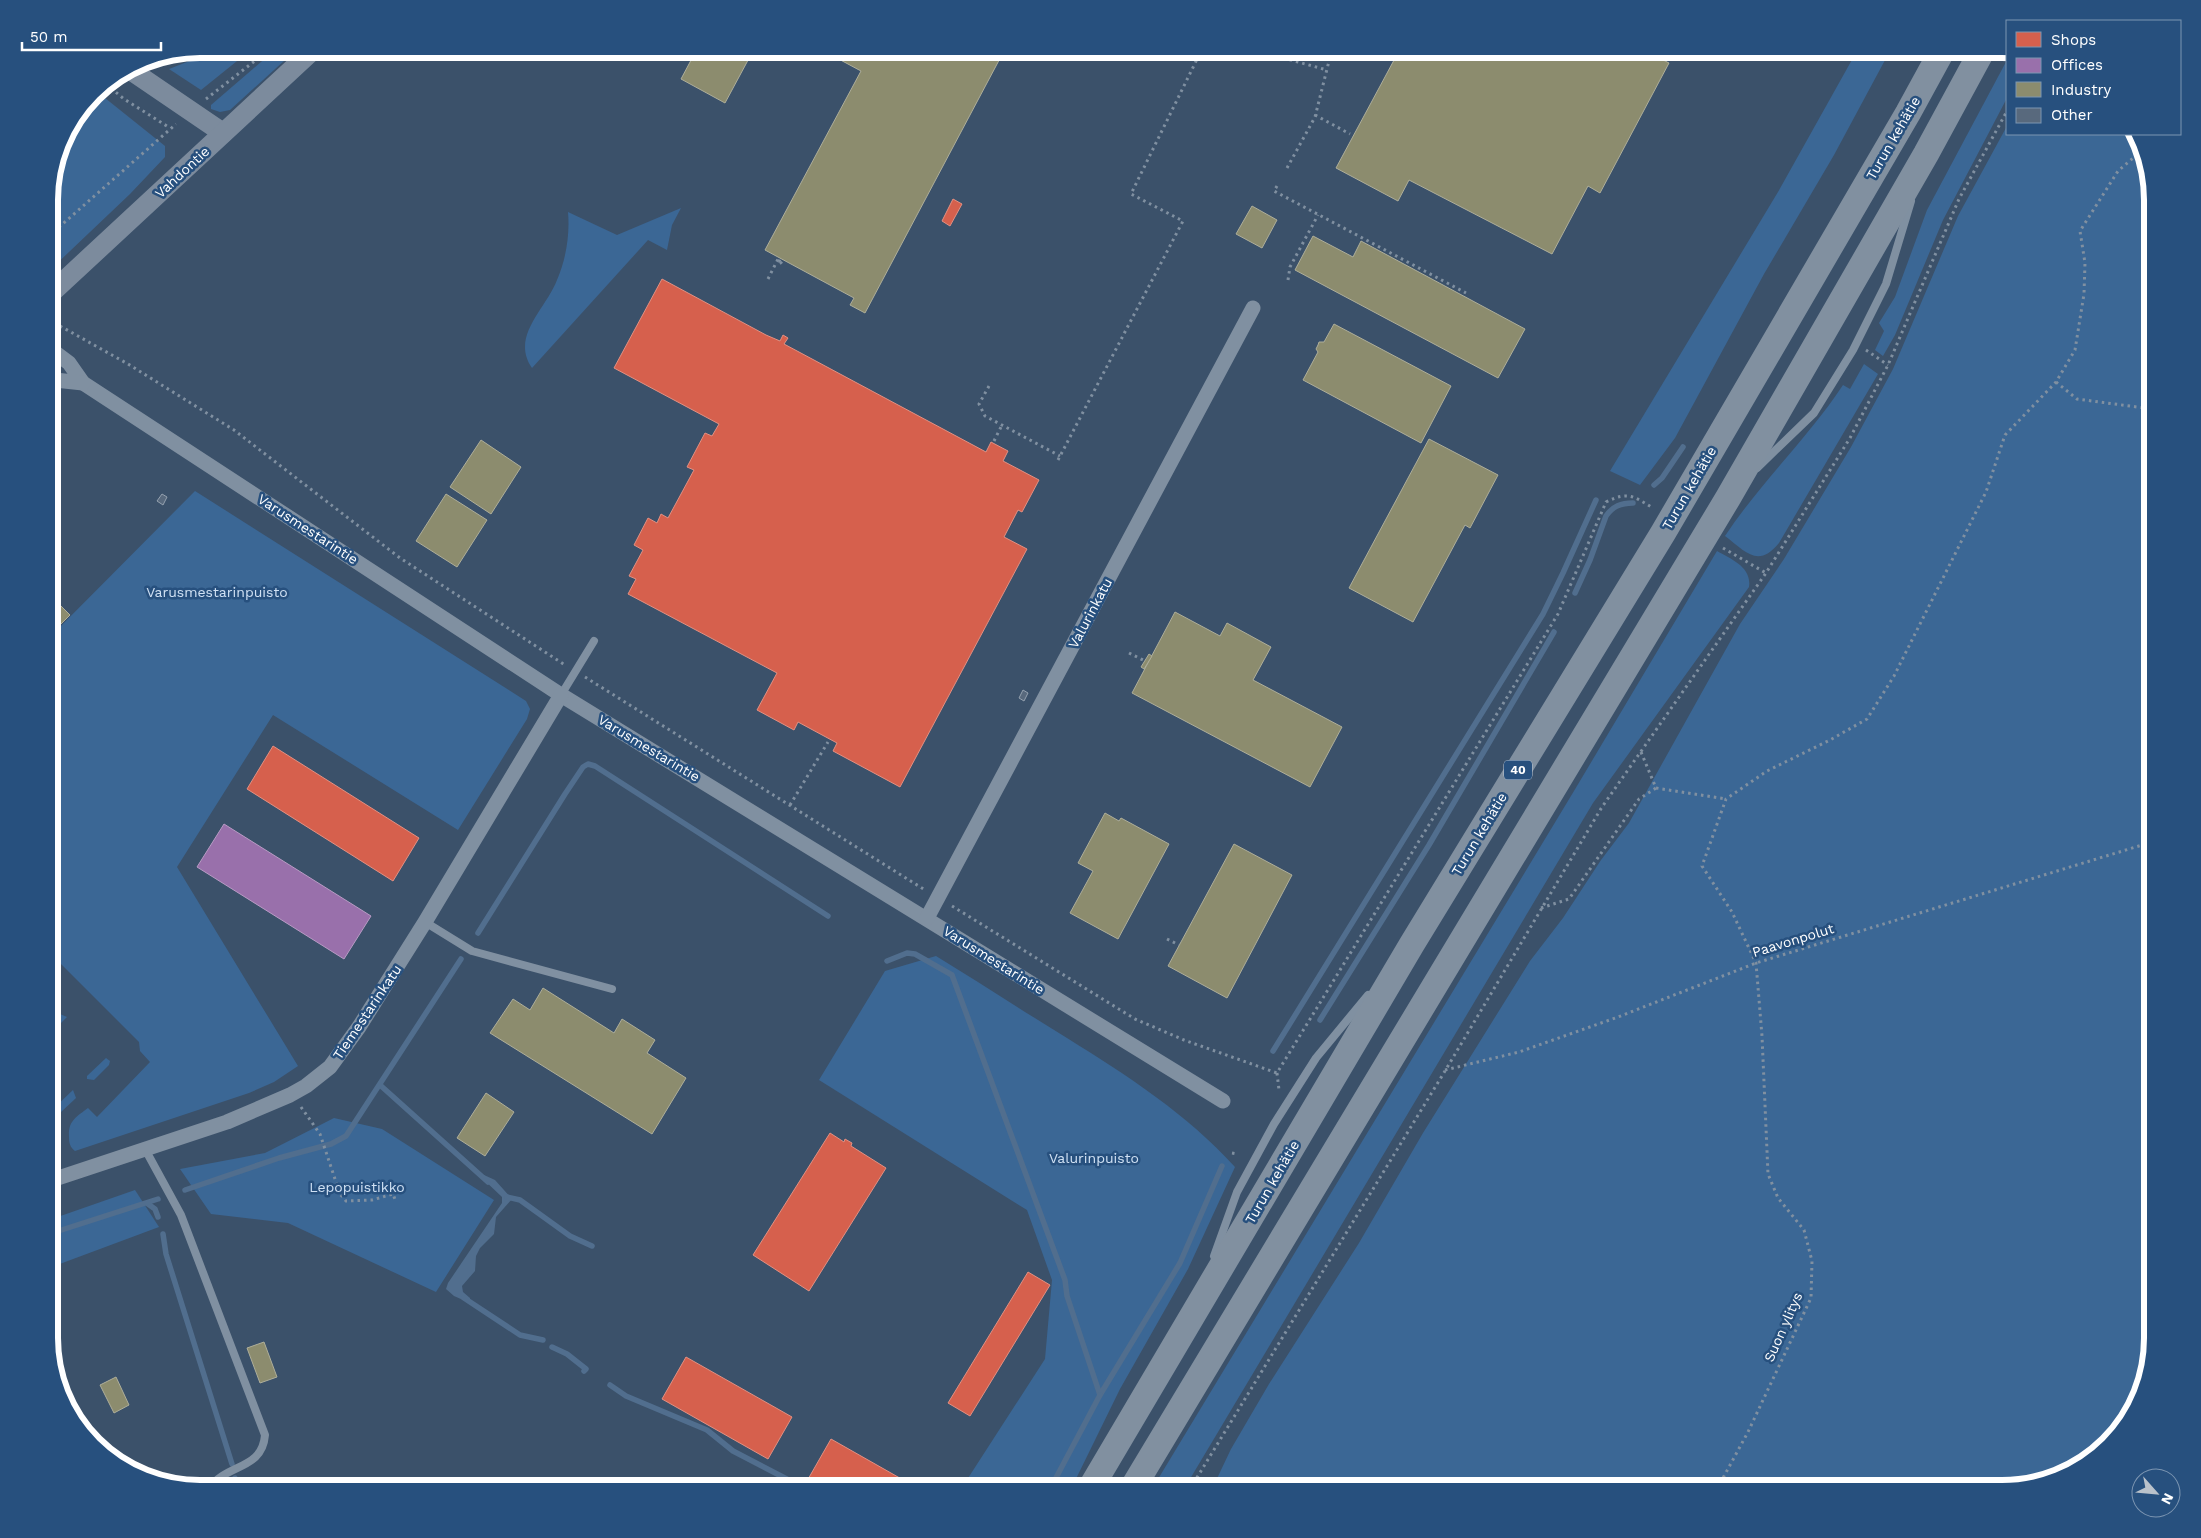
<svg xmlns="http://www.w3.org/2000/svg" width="2201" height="1538" font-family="'Work Sans',sans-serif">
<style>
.green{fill:#3b6795}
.water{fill:#516e8e}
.shops{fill:#d6604d;stroke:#e29082}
.offices{fill:#9970ab;stroke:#b89bc4}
.industry{fill:#8c8c6e;stroke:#aeae9a}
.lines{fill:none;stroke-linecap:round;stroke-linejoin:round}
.stream{stroke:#516e8e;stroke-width:5.5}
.building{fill:#58697d;stroke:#94a1af}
.path{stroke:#8090a1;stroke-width:3;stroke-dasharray:2.5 4;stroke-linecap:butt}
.lane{stroke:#8090a1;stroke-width:8}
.street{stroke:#8090a1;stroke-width:15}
.secondary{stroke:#7c8b9d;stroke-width:20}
.highway{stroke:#8190a0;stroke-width:26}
.path-bridge{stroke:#8090a1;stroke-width:3;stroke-dasharray:2.5 4;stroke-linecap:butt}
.labels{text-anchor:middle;stroke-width:5;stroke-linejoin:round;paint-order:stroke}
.shield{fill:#27507e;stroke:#becad8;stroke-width:1}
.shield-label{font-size:12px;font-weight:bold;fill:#fff}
.street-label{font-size:14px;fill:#fff;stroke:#27507e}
.park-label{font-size:14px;fill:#d0e1f4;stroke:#27507e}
.rim{fill:none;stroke:#fff;stroke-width:6}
</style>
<rect width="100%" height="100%" fill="#3b516a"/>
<g class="green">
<polygon points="220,49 252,49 201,90 169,69"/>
<polygon points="276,49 297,49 230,110 220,112 211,109 211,105"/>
<polygon points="1858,49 1891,49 1834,155 1764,274 1675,438 1640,485 1610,471 1778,192"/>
<polygon points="2007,60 2007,98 1943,220 1895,335 1883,356 1875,350 1884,331 1879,323 1895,297 1927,210"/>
<polygon points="98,89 105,98 165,146 165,157 130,194 49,271 49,190 60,142 93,93"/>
<polygon points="2007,126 2007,134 2135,134 2152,200 2152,1338 2144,1386 2127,1422 2076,1469 2001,1489 1212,1489 1231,1449 1269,1384 1359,1243 1423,1133 1530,961 1563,918 1601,860 1629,823 1740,624 1784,559 1851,447 1893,369 1958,216"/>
<path d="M681,208L672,225L667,250L648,240L532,368C510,336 546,309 557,280C566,259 570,235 568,212L617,235Z"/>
<path d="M1864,364L1878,374L1779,543C1758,569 1745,551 1725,536C1760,483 1808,438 1843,385L1850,389Z"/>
<path d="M195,491L526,701L530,709L527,719L458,830L273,715L177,867L298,1066L274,1082L249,1093L75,1151C70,1147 69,1143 69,1137C68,1121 76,1117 88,1108L97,1117L150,1062L140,1051L139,1042L49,952V638Z"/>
<path d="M1717,551C1731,559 1752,567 1749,587L1593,803L1184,1489H1152L1574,791Z"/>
<path d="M936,956C980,983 1023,1011 1067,1038C1128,1076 1187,1114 1235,1167L1188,1269L1120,1389L1071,1489H961L1045,1359L1052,1280L1027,1210L819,1080L885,971Z"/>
<polygon points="60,1014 67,1017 49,1035 49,1025"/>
<polygon points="106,1058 110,1061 109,1065 94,1080 87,1079 87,1076"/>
<polygon points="73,1090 76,1098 60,1113 54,1111 53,1109"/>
<polygon points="334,1118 382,1129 494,1200 436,1292 288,1223 211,1214 180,1169 265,1153"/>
<polygon points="135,1190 159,1227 49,1268 49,1220"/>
</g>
<polygon class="water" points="484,1175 495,1180 512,1199 496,1217 494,1234 480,1248 476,1256 475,1271 462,1286 463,1292 470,1298 470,1303 454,1296 446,1289 448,1283 502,1203 502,1197 483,1179"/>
<g class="shops">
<polygon points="953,199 962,204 950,226 942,221"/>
<polygon points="662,279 766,335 780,341 783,335 788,338 784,344 986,452 991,442 1008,451 1003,461 1039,480 1022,512 1018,510 1004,537 1027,549 900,787 833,751 837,743 798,722 794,730 757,710 777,673 628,594 636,579 629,576 643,550 634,545 648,518 657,523 661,514 668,518 694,470 687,467 705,433 712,436 719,424 614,368"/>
<polygon points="273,746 419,838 393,881 247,789"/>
<polygon points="830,1133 844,1142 845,1139 852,1143 851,1146 886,1168 809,1291 753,1255"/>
<polygon points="1028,1272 1050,1285 970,1416 948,1403"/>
<polygon points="686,1357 792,1417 768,1459 662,1399"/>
<polygon points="831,1439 898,1477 919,1489 821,1489 807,1481"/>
</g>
<polygon class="offices" points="224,824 371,916 344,959 197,867"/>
<g class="industry">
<polygon points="697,49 754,49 725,103 681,79"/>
<polygon points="820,49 1005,49 865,313 850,305 854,298 765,250 861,71"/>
<polygon points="1400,49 1642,49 1669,63 1600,193 1588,186 1552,254 1409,180 1398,201 1336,168"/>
<polygon points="1252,206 1277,220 1262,248 1236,234"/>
<polygon points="1313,236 1353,257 1361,241 1525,329 1498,378 1295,270"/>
<polygon points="1334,324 1451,386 1421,443 1303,380 1318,352 1316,349 1318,345 1319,342 1324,342"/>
<polygon points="1429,439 1498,475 1470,528 1465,525 1413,622 1349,588"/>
<polygon points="481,440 521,467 491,514 450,487"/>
<polygon points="446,494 487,520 457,567 416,541"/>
<polygon points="49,594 70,615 49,636"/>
<polygon points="1175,612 1220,636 1227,623 1271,647 1253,680 1342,727 1310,787 1132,693"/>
<polygon points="1149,654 1152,656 1144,669 1141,667"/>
<polygon points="1105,813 1119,821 1121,818 1169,844 1118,939 1070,913 1093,871 1078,863"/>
<polygon points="1234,844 1292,875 1227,998 1168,966"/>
<polygon points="543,988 614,1033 622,1019 655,1040 647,1053 686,1078 652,1134 490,1033 513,999 530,1010"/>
<polygon points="486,1093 514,1112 485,1156 457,1138"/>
<polygon points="264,1342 277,1377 260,1383 247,1348"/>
<polygon points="116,1377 129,1405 114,1413 100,1385"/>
</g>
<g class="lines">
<g class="stream">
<polyline points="1654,485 1662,478 1683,447"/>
<path d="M1575,593L1590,560L1606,516C1613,506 1621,503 1633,503"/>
<polyline points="478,933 565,794 583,767 588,764 595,766 828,916"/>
<polyline points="887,961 907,953 915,954 952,975 1065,1280 1067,1296 1100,1395 1180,1263 1222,1166"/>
<polyline points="1320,1020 1429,845 1554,632"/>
<polyline points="1273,1051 1543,614 1563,573 1596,500"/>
<polyline points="380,1085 488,1182"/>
<polyline points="185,1190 279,1158 331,1144 346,1136 461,959"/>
<polyline points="507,1197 520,1200 570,1236 592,1246"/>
<polyline points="148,1204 155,1209 158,1217"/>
<polyline points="49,1234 158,1199"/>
<polyline points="163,1234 166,1254 232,1464"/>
<polyline points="464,1298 520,1335 543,1340"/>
<polyline points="552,1347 567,1354 586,1369 584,1371"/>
<polyline points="610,1385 626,1396 707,1430 733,1451 806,1489"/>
<polyline points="235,1478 239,1489"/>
<polyline points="1050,1489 1100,1395"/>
</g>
</g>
<g class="building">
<polygon points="162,494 167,497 163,505 157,501"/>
<polygon points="1023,690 1028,693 1024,701 1019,698"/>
</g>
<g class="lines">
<g class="path">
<polyline points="1266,49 1287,59 1327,70"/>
<polyline points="1377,49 1397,51"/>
<polyline points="106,84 124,99 170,128"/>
<polyline points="206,99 270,49"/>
<polyline points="1315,115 1350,134"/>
<polyline points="1287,168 1315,117 1332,49"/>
<polyline points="1277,186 1274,191 1466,293"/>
<polyline points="49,236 176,124"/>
<polyline points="768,279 778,259 782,264 780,264 779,262"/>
<polyline points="1288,280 1290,267 1318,215"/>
<polyline points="60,326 128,364 234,430 400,558 565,665"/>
<polyline points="1866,350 1888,365"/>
<polyline points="2056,382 2077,399 2152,409"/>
<polyline points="989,386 979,404 985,416 1060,456"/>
<polyline points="994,441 1002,425"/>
<polyline points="1058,460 1183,221 1131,194 1202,49"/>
<polyline points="1723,548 1766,573"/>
<polyline points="1129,653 1145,661"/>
<polyline points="585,677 925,890"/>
<polyline points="1641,752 1656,788 1726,799"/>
<polyline points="790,805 828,742"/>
<path d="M952,906L1135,1019L1184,1040L1277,1073L1558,614L1606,502C1628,491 1633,496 1653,508"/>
<polyline points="1541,908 1569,899 1639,799 1656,788"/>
<polyline points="1167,939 1179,945"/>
<polyline points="1445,1070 1519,1052 1618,1017 1756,963 2152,842"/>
<polyline points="1277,1073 1279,1090"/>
<polyline points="301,1107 320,1134 340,1194 346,1201 372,1200 393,1194 396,1202"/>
<polyline points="1232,1153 1238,1154"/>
<polyline points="1190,1489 1445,1071 1602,807 1766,573 1850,438 1888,365 1959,199 2007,111"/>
<polyline points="1717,1489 1748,1432 1811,1298 1812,1261 1804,1230 1778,1198 1768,1174 1762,1036 1756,963 1732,912 1702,866 1726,799 1767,771 1830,740 1867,719 1894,676 1986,492 2005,435 2056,382 2075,350 2084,294 2085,263 2080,231 2118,171 2140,152"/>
</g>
<g class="lane">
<polyline points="1757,468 1814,413 1853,350 1886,284 1911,201"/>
<polyline points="561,695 594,641"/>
<polyline points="425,922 472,951 612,989"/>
<path d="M145,1149L181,1215L265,1435C262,1471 226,1463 209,1489"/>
<polyline points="1214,1256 1237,1192 1274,1124 1316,1058 1368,995"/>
</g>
<g class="street">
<polyline points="49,348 69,363 83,383 561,695 1223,1101"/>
<polyline points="49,376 55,380 83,383"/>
<polyline points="927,918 1253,308"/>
<polyline points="49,1181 227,1122 290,1095 306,1086 330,1067 359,1027 425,922 561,695"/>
</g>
<g class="secondary">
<polyline points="129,69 223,133"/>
<polyline points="49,295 314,49"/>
</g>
<g class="highway">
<polyline points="1090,1489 1412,944 1663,533 1908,113 1943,49"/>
<polyline points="1132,1489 1728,498 1926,154 1983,49"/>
</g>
<polyline class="path-bridge" points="779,262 780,259"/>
</g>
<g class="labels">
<rect class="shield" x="1504" y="760.5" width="28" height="19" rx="4"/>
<g class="shield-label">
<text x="1518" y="774">40</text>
</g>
<g class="street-label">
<text transform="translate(1893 138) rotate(-60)" y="5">Turun kehätie</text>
<text transform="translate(182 172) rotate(-43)" y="5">Vahdontie</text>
<text transform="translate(1689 488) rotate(-60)" y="5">Turun kehätie</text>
<text transform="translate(308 529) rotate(33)" y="5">Varusmestarintie</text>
<text transform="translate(1090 613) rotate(-62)" y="5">Valurinkatu</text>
<text transform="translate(649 748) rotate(31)" y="5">Varusmestarintie</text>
<text transform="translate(1479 834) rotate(-59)" y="5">Turun kehätie</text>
<text transform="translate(1793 940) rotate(-17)" y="5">Paavonpolut</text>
<text transform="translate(994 960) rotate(32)" y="5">Varusmestarintie</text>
<text transform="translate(367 1012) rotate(-56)" y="5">Tiemestarinkatu</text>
<text transform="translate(1272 1182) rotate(-60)" y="5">Turun kehätie</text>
<text transform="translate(1783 1327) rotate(-66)" y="5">Suon ylitys</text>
</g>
<g class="park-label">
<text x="217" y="597">Varusmestarinpuisto</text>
<text x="1094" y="1163">Valurinpuisto</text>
<text x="357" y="1192">Lepopuistikko</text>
</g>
</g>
<path d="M0 0H2201V1538H0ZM200 58H2002A142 142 0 0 1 2144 200V1338A142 142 0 0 1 2002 1480H200A142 142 0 0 1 58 1338V200A142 142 0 0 1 200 58Z" fill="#27507e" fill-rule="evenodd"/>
<path class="rim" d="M200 58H2002A142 142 0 0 1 2144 200V1338A142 142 0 0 1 2002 1480H200A142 142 0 0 1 58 1338V200A142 142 0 0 1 200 58Z"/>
<rect x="2006" y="20" width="175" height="115" fill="#27507e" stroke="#7d96b2"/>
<rect x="2016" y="32" width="25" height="15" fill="#d6604d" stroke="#7d96b2"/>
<text x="2051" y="45" font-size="15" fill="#ffffff">Shops</text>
<rect x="2016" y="58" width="25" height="15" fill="#9970ab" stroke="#7d96b2"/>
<text x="2051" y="70" font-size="15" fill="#ffffff">Offices</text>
<rect x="2016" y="82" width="25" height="15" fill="#8c8c6e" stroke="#7d96b2"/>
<text x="2051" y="95" font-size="15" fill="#ffffff">Industry</text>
<rect x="2016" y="108" width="25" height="15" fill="#58697d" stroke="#7d96b2"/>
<text x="2051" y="120" font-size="15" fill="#ffffff">Other</text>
<g transform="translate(2156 1493) rotate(117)"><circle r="24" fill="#27507e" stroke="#7d96b2"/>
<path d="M0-4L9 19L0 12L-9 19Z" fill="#bac2cb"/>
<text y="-8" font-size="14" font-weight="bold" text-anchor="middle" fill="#ffffff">N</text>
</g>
<path d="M22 42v8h139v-8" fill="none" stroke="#ffffff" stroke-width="2.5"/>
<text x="30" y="42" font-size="15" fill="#ffffff" stroke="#27507e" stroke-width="4" paint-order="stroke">50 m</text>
</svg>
